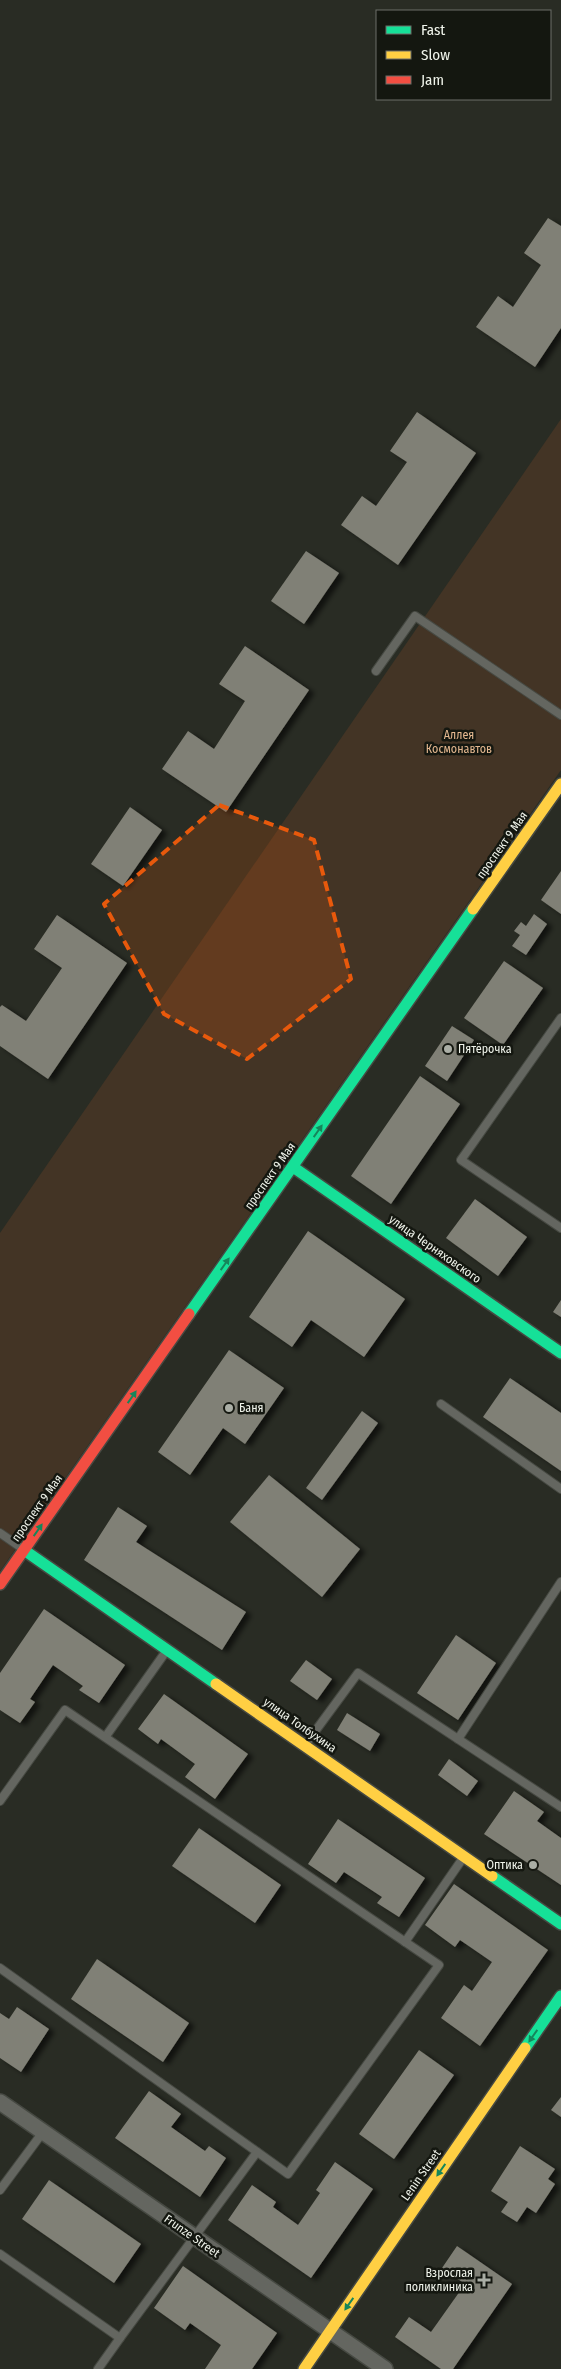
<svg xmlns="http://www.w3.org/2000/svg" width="561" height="2369" font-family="'Fira Sans Condensed',sans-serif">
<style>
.green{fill:#433425}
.building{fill:#808076;filter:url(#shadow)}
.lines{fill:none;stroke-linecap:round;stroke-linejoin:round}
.lane-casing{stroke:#464942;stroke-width:10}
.street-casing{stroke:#464942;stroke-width:18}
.fast-casing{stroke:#464942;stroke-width:14}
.slow-casing{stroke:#464942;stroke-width:14}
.jam-casing{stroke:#464942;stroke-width:14}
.lane{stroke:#646660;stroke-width:8}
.street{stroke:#646660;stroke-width:15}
.fast{stroke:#16e098;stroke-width:11}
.slow{stroke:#ffcf43;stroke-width:11}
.jam{stroke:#f24e42;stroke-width:11}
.oneway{fill:#15865b}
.marked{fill:#e8590c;fill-opacity:0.2;stroke:#e8590c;stroke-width:4;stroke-dasharray:10 6;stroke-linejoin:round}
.poi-dot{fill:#aaaea5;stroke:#141710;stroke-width:2}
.labels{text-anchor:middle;stroke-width:5;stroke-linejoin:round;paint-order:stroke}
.park-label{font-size:12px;fill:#e3b78f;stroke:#141710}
.street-label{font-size:12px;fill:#f0f4eb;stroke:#141710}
.poi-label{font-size:12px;fill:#f0f4eb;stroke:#141710;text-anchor:start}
</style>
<defs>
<filter id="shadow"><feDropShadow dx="5.5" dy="3" stdDeviation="2.5" flood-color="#0009"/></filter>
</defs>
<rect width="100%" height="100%" fill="#292c24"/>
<polygon class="green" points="561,419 561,770 0,1571 0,1233"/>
<g class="building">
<polygon points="548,218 561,226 561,328 535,367 476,327 498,296 513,307 541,265 524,253"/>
<polygon points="417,412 476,453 398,565 341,525 362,496 376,506 407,462 390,451"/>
<polygon points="306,551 339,573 304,624 271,601"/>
<polygon points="245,646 309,690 226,812 162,769 188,731 214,749 245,701 219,684"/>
<polygon points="130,807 162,830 123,886 91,864"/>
<polygon points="561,871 561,914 541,900"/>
<polygon points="534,914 547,924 526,955 512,946 520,935 514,931 521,922 526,926"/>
<polygon points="57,915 127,963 48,1079 0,1046 0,1007 2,1005 26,1021 62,968 34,949"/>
<polygon points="504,961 543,988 503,1045 464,1018"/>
<polygon points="452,1026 474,1040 447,1081 425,1066"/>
<polygon points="420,1076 460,1104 391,1204 351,1176"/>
<polygon points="475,1199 527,1237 498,1276 446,1238"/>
<polygon points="308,1231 405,1299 364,1357 311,1320 292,1347 249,1317"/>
<polygon points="561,1300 561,1317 553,1312"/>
<polygon points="229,1350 284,1388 245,1444 223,1428 190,1475 158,1452"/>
<polygon points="510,1378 561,1413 561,1471 483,1417"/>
<polygon points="362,1411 378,1423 322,1500 306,1488"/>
<polygon points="269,1475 360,1549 322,1597 230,1522"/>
<polygon points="118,1507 147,1526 136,1542 246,1612 222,1650 84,1560"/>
<polygon points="44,1609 125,1665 99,1703 79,1690 83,1686 53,1665 30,1699 35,1702 20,1723 0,1710 0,1673"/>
<polygon points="456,1635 496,1663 458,1720 417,1693"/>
<polygon points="306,1660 332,1679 317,1700 290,1681"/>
<polygon points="164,1694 248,1754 215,1799 185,1777 195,1764 161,1739 158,1744 138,1729"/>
<polygon points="347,1713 380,1734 370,1751 337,1730"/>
<polygon points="449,1759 478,1781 467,1796 438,1775"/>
<polygon points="514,1791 544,1812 537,1821 561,1838 561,1885 484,1834"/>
<polygon points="338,1819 425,1878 399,1917 377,1903 382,1897 344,1872 336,1883 308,1864"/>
<polygon points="199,1828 281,1885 255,1923 172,1866"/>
<polygon points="454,1884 548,1950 480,2046 441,2018 464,1985 472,1991 492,1962 460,1940 455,1947 425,1925"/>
<polygon points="97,1959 189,2023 163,2062 71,1999"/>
<polygon points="17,2007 49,2029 21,2072 0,2058 0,2013 9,2019"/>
<polygon points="419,2050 454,2075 394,2159 359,2134"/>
<polygon points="149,2091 181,2114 171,2127 205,2151 209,2146 226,2158 200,2197 115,2138"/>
<polygon points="561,2097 561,2117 551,2110"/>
<polygon points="520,2146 555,2169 548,2179 555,2184 536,2213 527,2207 517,2222 501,2212 508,2202 491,2191"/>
<polygon points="335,2162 373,2189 311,2278 228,2220 252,2185 276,2202 273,2207 298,2225 320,2193 316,2190"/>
<polygon points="49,2180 141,2244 114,2283 22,2219"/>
<polygon points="457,2246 512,2284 453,2369 441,2369 395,2337 409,2317 431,2332 465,2284 442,2268"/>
<polygon points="183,2266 277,2333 252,2369 205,2369 221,2345 190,2323 185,2330 154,2308"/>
</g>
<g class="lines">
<g class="lane-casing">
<g id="lane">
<polyline points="376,671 415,616 561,715"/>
<polyline points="561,1018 461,1160 561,1228"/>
<polyline points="441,1404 561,1489"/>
<polyline points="0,1533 23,1549"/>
<polyline points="106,1736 167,1650"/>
<polyline points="458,1739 561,1582"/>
<polyline points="305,1745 358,1673 561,1807"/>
<polyline points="0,1801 65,1710 439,1965 288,2174 0,1968"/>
<polyline points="405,1942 463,1858"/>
<polyline points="0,2190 43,2132"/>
<polyline points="0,2254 120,2338 98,2369"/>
<polyline points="120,2338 257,2152"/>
</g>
</g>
<g class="street-casing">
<polyline id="street" points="0,2102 385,2369"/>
</g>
<g class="fast-casing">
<g id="fast">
<polyline points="293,1167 561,1353"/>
<polyline points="189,1314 473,909"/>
<polyline points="24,1550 216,1684"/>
<polyline points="492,1876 561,1924"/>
<polyline points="525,2048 561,1996"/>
</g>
</g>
<g class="slow-casing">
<g id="slow">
<polyline points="473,909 561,784"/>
<polyline points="216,1684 492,1876"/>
<polyline points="304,2369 525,2048"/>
</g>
</g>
<g class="jam-casing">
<polyline id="jam" points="0,1584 189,1314"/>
</g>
<use href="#lane" class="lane"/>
<use href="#street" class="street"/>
<use href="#fast" class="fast"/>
<use href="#slow" class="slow"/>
<use href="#jam" class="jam"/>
</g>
<defs><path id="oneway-solid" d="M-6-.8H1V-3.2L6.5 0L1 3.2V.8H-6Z" transform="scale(1.25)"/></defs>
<g class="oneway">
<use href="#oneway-solid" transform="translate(318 1131) rotate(-55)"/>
<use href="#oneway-solid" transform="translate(225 1264) rotate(-55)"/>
<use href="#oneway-solid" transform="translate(132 1397) rotate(-55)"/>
<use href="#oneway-solid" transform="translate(38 1530) rotate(-55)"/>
<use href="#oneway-solid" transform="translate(533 2036) rotate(125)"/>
<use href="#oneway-solid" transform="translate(441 2170) rotate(125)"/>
<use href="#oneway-solid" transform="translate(349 2304) rotate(125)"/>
</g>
<path class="marked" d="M219,805L314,840L351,979L247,1059L164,1014L104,904Z"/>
<g class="poi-dot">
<circle cx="448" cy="1049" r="5"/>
<circle cx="229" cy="1408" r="5"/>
<circle cx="533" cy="1865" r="5"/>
<path d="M481.5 2272.5h5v5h5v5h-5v5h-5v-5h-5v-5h5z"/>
</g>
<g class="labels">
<g class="park-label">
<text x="459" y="739">Аллея<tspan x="459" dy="14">Космонавтов</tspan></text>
</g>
<g class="street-label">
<text transform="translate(502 845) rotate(-55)" y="4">проспект 9 Мая</text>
<text transform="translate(270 1176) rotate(-55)" y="4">проспект 9 Мая</text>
<text transform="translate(435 1249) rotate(35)" y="4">улица Черняховского</text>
<text transform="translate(37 1508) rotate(-55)" y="4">проспект 9 Мая</text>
<text transform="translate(300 1725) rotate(35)" y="4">улица Толбухина</text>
<text transform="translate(421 2175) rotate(-55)" y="4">Lenin Street</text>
<text transform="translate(192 2236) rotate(35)" y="4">Frunze Street</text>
</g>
<g class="poi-label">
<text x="458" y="1053">Пятёрочка</text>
<text x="239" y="1412">Баня</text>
<text x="523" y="1869" text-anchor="end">Оптика</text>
<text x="473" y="2277" text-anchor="end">Взрослая<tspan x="473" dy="14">поликлиника</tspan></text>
</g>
</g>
<rect x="376" y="10" width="175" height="90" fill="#141710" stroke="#6c6f68"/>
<rect x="386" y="26" width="25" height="8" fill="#16e098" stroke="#6c6f68"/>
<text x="421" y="35" font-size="15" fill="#f0f4eb">Fast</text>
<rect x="386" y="51" width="25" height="8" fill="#ffcf43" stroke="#6c6f68"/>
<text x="421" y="60" font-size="15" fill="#f0f4eb">Slow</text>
<rect x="386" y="76" width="25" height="8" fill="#f24e42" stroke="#6c6f68"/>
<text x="421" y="85" font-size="15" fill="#f0f4eb">Jam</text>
</svg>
